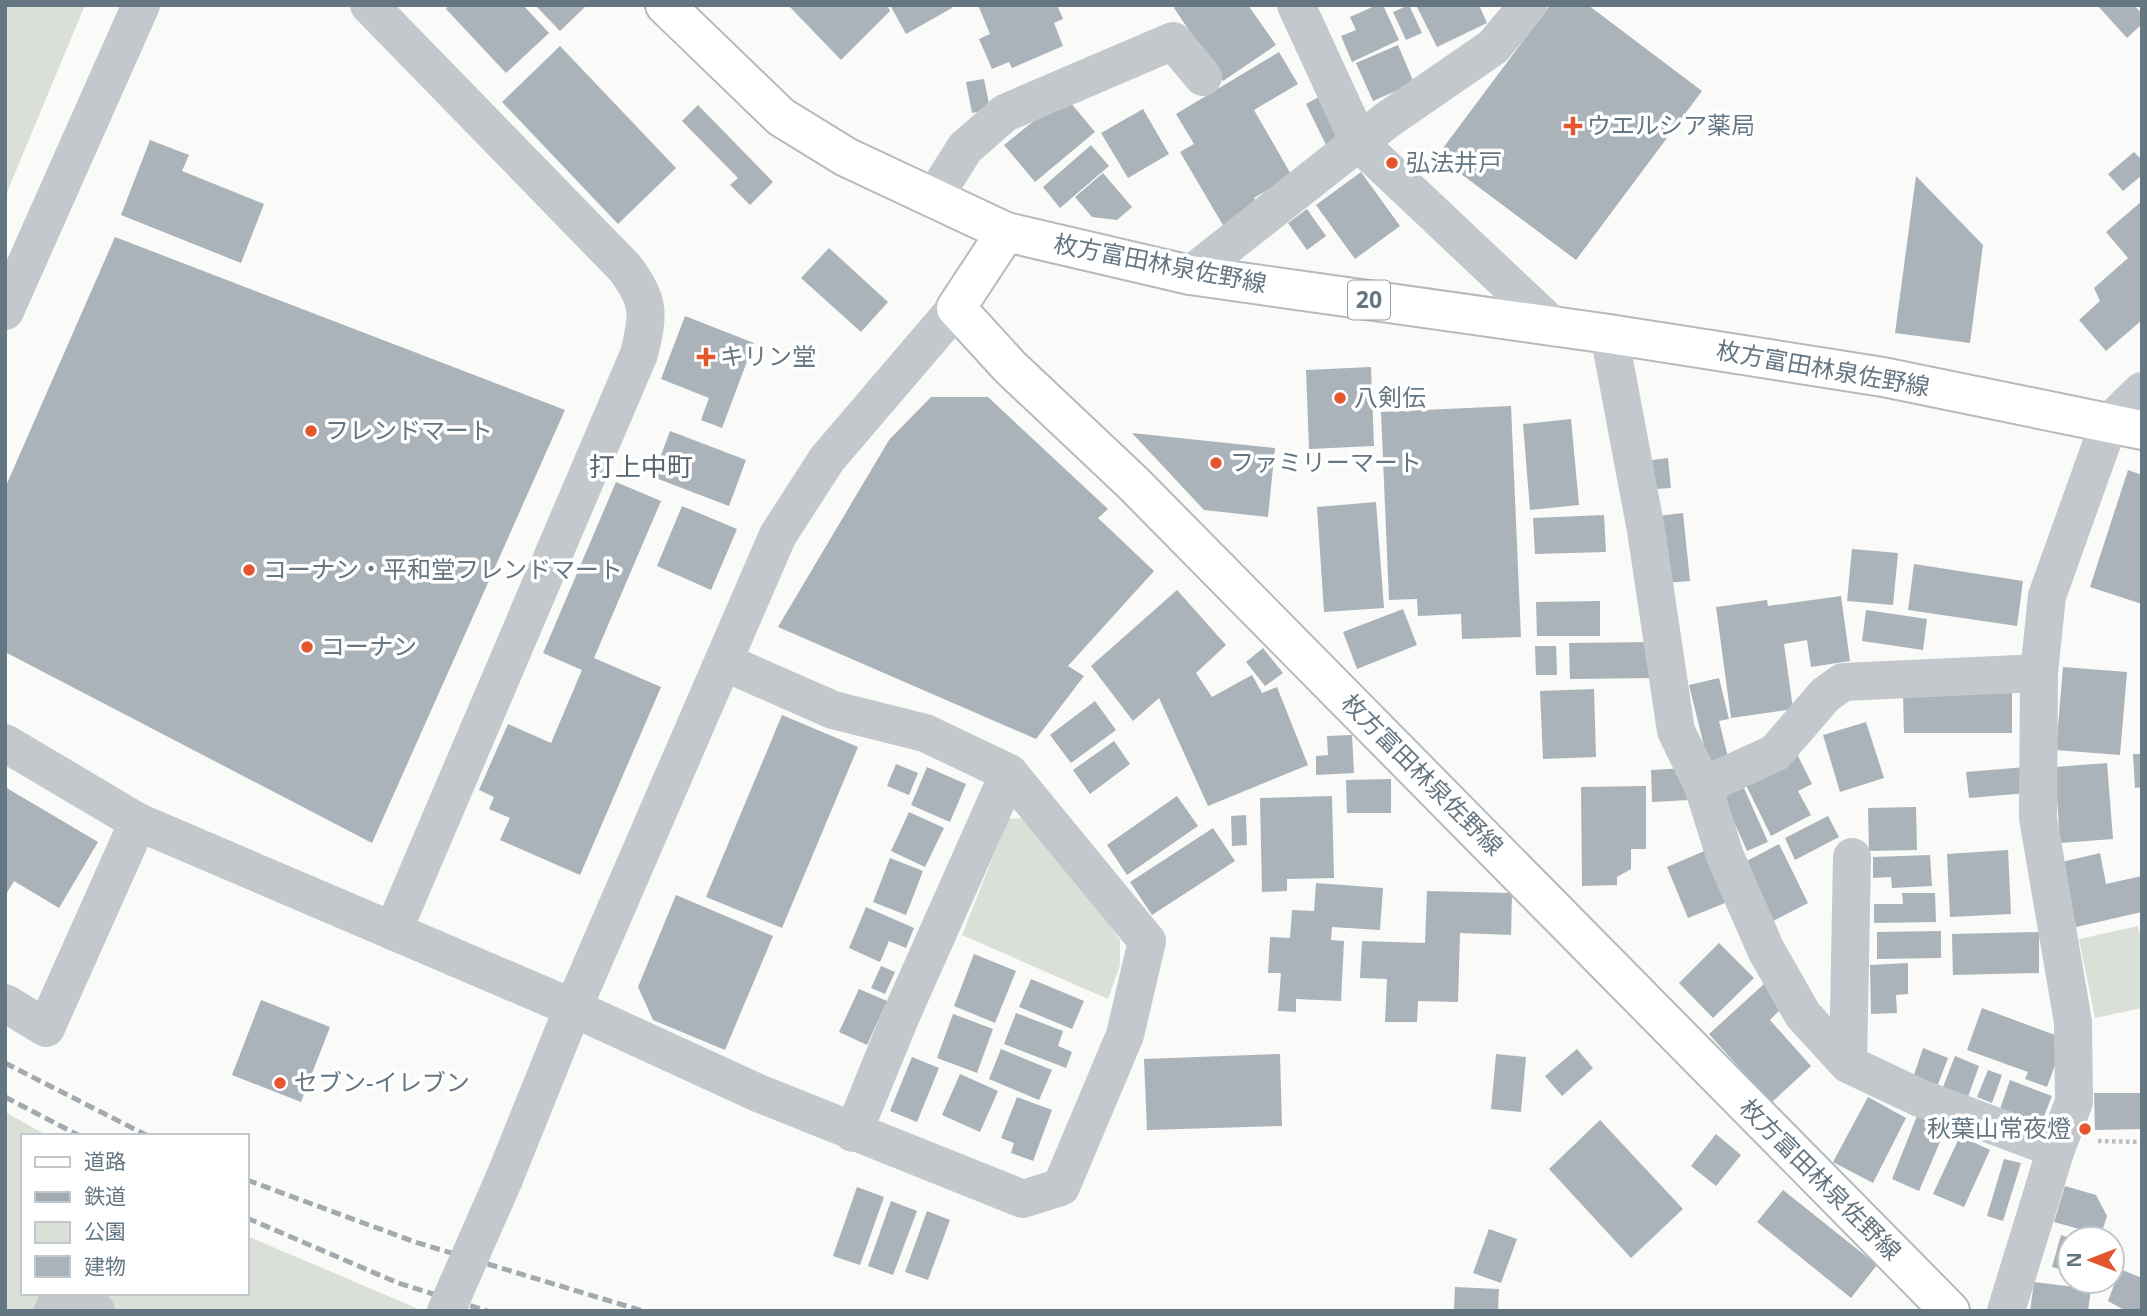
<svg xmlns="http://www.w3.org/2000/svg" width="2147" height="1316" font-family="'Noto Sans','Noto Sans JP',sans-serif">
<style>
.green{fill:#dadfd7}
.building{fill:#aab3b9}
.lines{fill:none;stroke-linecap:round;stroke-linejoin:round}
.major-casing{stroke:#b5babe;stroke-width:42}
.path{stroke:#bbbfc2;stroke-width:4.5;stroke-dasharray:3.5 3.5;stroke-linecap:butt}
.minor{stroke:#c3c8cc;stroke-width:38}
.major{stroke:#fff;stroke-width:38}
.rail{stroke:#a2aab0;stroke-width:5;stroke-dasharray:10 5;stroke-linecap:butt}
.minor-bridge{stroke:#c3c8cc;stroke-width:38}
.poi-dot{fill:#e4572e;stroke:#fff;stroke-width:2.5}
.labels{text-anchor:middle;stroke-width:7;stroke-linejoin:round;paint-order:stroke}
.shield{fill:#fff;stroke:#939fa8;stroke-width:2}
.shield-label{font-size:23px;font-weight:bold;fill:#657683}
.poi-label{font-size:24px;fill:#657683;stroke:#fff;text-anchor:start}
.street-label{font-size:24px;fill:#657683;stroke:#fff}
.neighbourhood-label{font-size:26px;fill:#57646e;stroke:#fff}
</style>
<rect width="100%" height="100%" fill="#fafaf8"/>
<g class="green">
<polygon points="5,5 85,5 5,197"/>
<polygon points="1035,817 1120,940 1120,965 1108,999 962,935 1008,819"/>
<polygon points="2138,926 2142,944 2142,1008 2095,1018 2079,939"/>
<polygon points="5,1112 48,1136 23,1136 23,1293 247,1293 247,1236 423,1311 5,1311"/>
</g>
<g class="building">
<polygon points="449,5 523,5 549,33 506,73 446,9"/>
<polygon points="535,5 587,5 560,31"/>
<polygon points="788,5 887,5 890,11 841,60"/>
<polygon points="890,5 951,5 952,8 906,34"/>
<polygon points="978,5 1057,5 1063,19 1054,23 1063,46 1012,68 1009,62 992,69 979,39 990,34"/>
<polygon points="1178,5 1248,5 1276,45 1223,81 1174,8"/>
<polygon points="1377,5 1383,5 1399,40 1352,62 1341,36 1356,30 1350,17"/>
<polygon points="1409,5 1422,33 1406,40 1393,12"/>
<polygon points="1416,5 1479,5 1487,23 1437,47"/>
<polygon points="1550,5 1588,5 1702,91 1576,260 1437,156"/>
<polygon points="2097,5 2134,5 2142,14 2142,24 2127,38"/>
<polygon points="1398,45 1414,83 1373,101 1356,63"/>
<polygon points="560,46 676,168 618,224 502,102"/>
<polygon points="1279,52 1298,84 1254,110 1292,176 1254,198 1259,206 1224,227 1180,152 1194,144 1176,114"/>
<polygon points="984,79 990,109 972,113 966,82"/>
<polygon points="1326,93 1349,138 1328,149 1306,104"/>
<polygon points="1065,96 1095,132 1035,182 1004,145"/>
<polygon points="698,105 773,182 750,205 730,185 738,178 682,121"/>
<polygon points="1143,109 1169,154 1128,178 1101,133"/>
<polygon points="150,140 189,155 182,171 264,204 241,263 121,215"/>
<polygon points="1091,145 1109,166 1060,208 1043,187"/>
<polygon points="2134,152 2142,160 2142,175 2123,191 2108,174"/>
<polygon points="1361,172 1400,226 1355,259 1316,205"/>
<polygon points="1103,173 1132,207 1117,220 1092,217 1075,197"/>
<polygon points="1916,176 1983,245 1970,343 1895,333"/>
<polygon points="2142,201 2142,320 2106,351 2079,320 2100,301 2094,288 2128,258 2106,232"/>
<polygon points="1307,209 1326,236 1307,250 1288,223"/>
<polygon points="115,237 565,410 372,843 5,652 5,488"/>
<polygon points="829,248 888,302 861,332 801,278"/>
<polygon points="685,316 754,343 722,428 701,420 709,398 661,379"/>
<polygon points="1371,367 1374,446 1309,449 1306,370"/>
<polygon points="931,397 988,397 1108,509 1098,518 1154,571 1068,666 1084,676 1036,739 778,627 889,440"/>
<polygon points="1511,406 1521,637 1462,639 1461,614 1418,616 1417,599 1389,600 1381,412"/>
<polygon points="1571,419 1579,505 1530,510 1523,424"/>
<polygon points="670,431 746,460 729,506 653,477"/>
<polygon points="1132,433 1275,448 1268,517 1204,510"/>
<polygon points="1668,458 1671,488 1655,489 1652,460"/>
<polygon points="2128,470 2142,475 2142,604 2090,587"/>
<polygon points="616,482 661,501 594,658 661,687 580,875 500,840 510,818 489,809 494,797 479,790 508,724 551,743 582,670 543,653"/>
<polygon points="1376,502 1384,608 1324,612 1317,507"/>
<polygon points="682,506 737,529 711,590 657,566"/>
<polygon points="1683,513 1690,581 1665,583 1658,516"/>
<polygon points="1604,515 1606,552 1535,554 1533,518"/>
<polygon points="1852,549 1898,553 1893,605 1847,601"/>
<polygon points="1914,564 2023,581 2017,626 1908,610"/>
<polygon points="1177,590 1226,645 1196,673 1212,697 1252,675 1262,693 1277,687 1308,765 1208,806 1159,698 1133,721 1091,666"/>
<polygon points="1841,596 1850,661 1811,667 1807,640 1784,644 1793,709 1731,718 1716,607 1767,600 1768,606"/>
<polygon points="1600,601 1600,636 1537,636 1536,602"/>
<polygon points="1403,609 1417,645 1357,669 1343,632"/>
<polygon points="1866,610 1927,619 1923,650 1862,641"/>
<polygon points="1654,642 1655,678 1570,679 1569,643"/>
<polygon points="1535,646 1556,646 1557,675 1536,675"/>
<polygon points="1263,648 1283,673 1265,686 1246,662"/>
<polygon points="2063,667 2127,672 2120,755 2056,750"/>
<polygon points="1719,678 1729,719 1719,721 1728,757 1708,762 1689,685"/>
<polygon points="1594,689 1596,757 1543,759 1540,691"/>
<polygon points="2012,693 2012,733 1904,733 1903,694"/>
<polygon points="1095,701 1116,730 1071,763 1050,735"/>
<polygon points="782,715 858,747 782,928 706,897"/>
<polygon points="1866,722 1884,778 1840,792 1823,735"/>
<polygon points="1352,735 1354,773 1316,775 1316,756 1328,755 1327,736"/>
<polygon points="1114,741 1130,764 1090,794 1073,770"/>
<polygon points="1797,754 1812,784 1798,791 1811,815 1771,836 1744,781"/>
<polygon points="2133,754 2142,754 2142,787 2135,788"/>
<polygon points="2107,763 2113,839 2060,843 2055,767"/>
<polygon points="896,764 918,773 909,795 887,786"/>
<polygon points="927,767 966,784 950,822 911,805"/>
<polygon points="2026,767 2028,793 1969,798 1966,772"/>
<polygon points="1687,768 1689,800 1652,802 1651,770"/>
<polygon points="1391,779 1391,813 1347,813 1346,780"/>
<polygon points="1646,786 1646,849 1631,849 1631,869 1617,877 1617,885 1582,886 1581,787"/>
<polygon points="5,787 98,842 59,908 14,881 5,896"/>
<polygon points="1744,788 1768,842 1747,851 1723,797"/>
<polygon points="1177,796 1198,826 1127,875 1107,845"/>
<polygon points="1332,796 1334,878 1287,879 1287,891 1262,892 1260,798"/>
<polygon points="1916,807 1917,850 1869,851 1868,808"/>
<polygon points="909,812 944,828 925,867 891,851"/>
<polygon points="1246,815 1247,845 1232,846 1231,816"/>
<polygon points="1828,816 1839,837 1795,860 1785,838"/>
<polygon points="1213,828 1235,861 1152,915 1130,882"/>
<polygon points="1779,844 1808,903 1771,922 1741,864"/>
<polygon points="1709,849 1730,901 1688,918 1667,867"/>
<polygon points="2008,850 2011,914 1950,917 1947,854"/>
<polygon points="2100,853 2106,884 2142,876 2142,912 2076,927 2062,862"/>
<polygon points="1930,855 1932,886 1892,888 1891,877 1873,878 1873,857"/>
<polygon points="890,858 923,871 906,915 873,902"/>
<polygon points="1316,883 1383,888 1380,930 1332,927 1331,940 1344,941 1341,1001 1296,999 1296,1012 1278,1011 1281,973 1268,973 1270,937 1290,938 1292,910 1314,911"/>
<polygon points="1427,891 1512,893 1511,935 1460,933 1458,1002 1418,1001 1417,1022 1385,1022 1387,979 1360,978 1362,941 1425,943"/>
<polygon points="1902,893 1935,893 1936,922 1874,923 1874,904 1903,904"/>
<polygon points="676,895 773,936 725,1050 653,1020 638,987"/>
<polygon points="866,907 914,928 906,948 889,941 880,962 849,948"/>
<polygon points="1941,931 1941,958 1877,959 1877,932"/>
<polygon points="2039,932 2039,973 1953,975 1952,934"/>
<polygon points="1719,943 1754,978 1713,1018 1679,983"/>
<polygon points="974,954 1016,971 995,1023 954,1006"/>
<polygon points="1908,963 1908,994 1896,995 1897,1013 1871,1014 1870,965"/>
<polygon points="881,966 895,972 885,994 871,988"/>
<polygon points="1031,979 1084,1001 1072,1029 1019,1007"/>
<polygon points="1764,984 1784,1006 1770,1020 1811,1066 1771,1103 1709,1034"/>
<polygon points="859,989 887,1001 867,1045 839,1032"/>
<polygon points="261,1000 330,1027 301,1102 232,1075"/>
<polygon points="1982,1008 2055,1035 2058,1057 2047,1087 2025,1079 2028,1072 1967,1050"/>
<polygon points="1016,1013 1063,1031 1058,1046 1072,1052 1066,1068 1004,1044"/>
<polygon points="953,1014 993,1029 977,1073 937,1058"/>
<polygon points="1923,1048 1948,1058 1937,1087 1913,1078"/>
<polygon points="1001,1049 1052,1070 1039,1100 989,1079"/>
<polygon points="1577,1049 1593,1068 1562,1096 1545,1076"/>
<polygon points="1280,1054 1282,1126 1147,1130 1144,1059"/>
<polygon points="1496,1054 1526,1057 1521,1112 1491,1109"/>
<polygon points="1955,1056 1979,1066 1968,1097 1943,1087"/>
<polygon points="912,1057 939,1068 917,1122 890,1111"/>
<polygon points="1988,1070 2002,1075 1992,1103 1977,1097"/>
<polygon points="960,1074 998,1091 980,1132 942,1115"/>
<polygon points="2010,1080 2052,1096 2041,1124 2000,1109"/>
<polygon points="2094,1093 2142,1093 2142,1129 2095,1130"/>
<polygon points="1017,1097 1052,1110 1033,1161 1011,1153 1014,1143 1001,1138"/>
<polygon points="1868,1097 1906,1118 1873,1183 1833,1162"/>
<polygon points="1917,1116 1946,1128 1919,1191 1892,1179"/>
<polygon points="1600,1120 1683,1209 1631,1258 1549,1169"/>
<polygon points="1716,1134 1741,1155 1716,1186 1691,1166"/>
<polygon points="1960,1136 1990,1150 1964,1207 1933,1194"/>
<polygon points="2004,1159 2021,1163 2003,1221 1987,1216"/>
<polygon points="2065,1186 2096,1195 2107,1216 2101,1235 2054,1222"/>
<polygon points="857,1187 884,1197 860,1265 833,1256"/>
<polygon points="1783,1190 1877,1265 1851,1298 1757,1222"/>
<polygon points="891,1201 917,1211 893,1275 868,1266"/>
<polygon points="927,1211 950,1220 928,1280 905,1272"/>
<polygon points="1489,1229 1517,1239 1501,1283 1473,1273"/>
<polygon points="2061,1235 2070,1238 2070,1272 2052,1267"/>
<polygon points="2120,1269 2142,1278 2142,1311 2126,1311 2108,1301"/>
<polygon points="2034,1282 2091,1289 2088,1311 2030,1311"/>
<polygon points="1455,1287 1499,1289 1498,1311 1454,1311"/>
</g>
<g class="lines">
<g class="major-casing">
<g id="major">
<polyline points="665,5 781,117 846,157 1006,232 1190,275 1609,334 1883,377 2142,430"/>
<polyline points="1006,232 956,308 1010,367 1133,483 1950,1311"/>
</g>
</g>
<polyline class="path" points="2098,1141 2142,1142"/>
<g class="minor">
<path d="M369,5L625,268C650,302 649,313 639,354L393,931L573,1008L758,1093L1023,1199L1061,1187L1125,1035L1147,941L1009,773L900,1018L853,1133"/>
<polyline points="1296,5 1360,144 1554,327"/>
<polyline points="933,199 965,148 1005,113 1173,41 1203,77"/>
<polyline points="1190,275 1387,120 1493,47 1528,5"/>
<polyline points="5,311 141,5"/>
<polyline points="1609,334 1646,530 1676,731 1703,786 1725,856 1766,950 1803,1015 1848,1064 1920,1098 2056,1149"/>
<polyline points="724,662 833,710 925,733 1009,773"/>
<polyline points="5,743 138,822 393,931"/>
<polyline points="1703,786 1775,753 1825,695 1843,682 2039,673"/>
<polyline points="5,1003 46,1028 138,822"/>
<polyline points="1848,1064 1852,857"/>
<polyline points="504,1179 573,1008 778,535 827,459 956,308"/>
<polyline points="53,1311 60,1295 96,1311"/>
<polyline points="2006,1311 2056,1149 2074,1102 2073,1022 2038,818 2039,673 2047,596 2109,423 2142,391"/>
</g>
<use href="#major" class="major"/>
<g class="rail">
<polyline points="5,1063 148,1136"/>
<polyline points="5,1097 80,1136"/>
<polyline points="247,1180 415,1242 643,1311"/>
<polyline points="247,1218 398,1283 487,1311"/>
</g>
<polyline class="minor-bridge" points="446,1311 504,1179"/>
</g>
<g class="poi-dot">
<path d="M1569.5 115.5h7v7h7v7h-7v7h-7v-7h-7v-7h7z"/>
<circle cx="1392" cy="163" r="7"/>
<path d="M702.5 346.5h7v7h7v7h-7v7h-7v-7h-7v-7h7z"/>
<circle cx="1340" cy="398" r="7"/>
<circle cx="311" cy="431" r="7"/>
<circle cx="1216" cy="463" r="7"/>
<circle cx="249" cy="570" r="7"/>
<circle cx="307" cy="647" r="7"/>
<circle cx="280" cy="1083" r="7"/>
<circle cx="2085" cy="1129" r="7"/>
</g>
<g class="labels">
<rect class="shield" x="1348" y="280.5" width="42" height="39" rx="5"/>
<g class="shield-label">
<text x="1369" y="308">20</text>
</g>
<g class="poi-label">
<text x="1587" y="134">ウエルシア薬局</text>
<text x="1406" y="171">弘法井戸</text>
<text x="720" y="365">キリン堂</text>
<text x="1354" y="406">八剣伝</text>
<text x="325" y="439">フレンドマート</text>
<text x="1230" y="471">ファミリーマート</text>
<text x="263" y="578">コーナン・平和堂フレンドマート</text>
<text x="321" y="655">コーナン</text>
<text x="294" y="1091">セブン-イレブン</text>
<text x="2071" y="1137" text-anchor="end">秋葉山常夜燈</text>
</g>
<g class="street-label">
<text transform="translate(1160 264) rotate(11)" y="8">枚方富田林泉佐野線</text>
<text transform="translate(1823 369) rotate(10)" y="8">枚方富田林泉佐野線</text>
<text transform="translate(1422 775) rotate(45)" y="8">枚方富田林泉佐野線</text>
<text transform="translate(1820 1180) rotate(45)" y="8">枚方富田林泉佐野線</text>
</g>
<g class="neighbourhood-label">
<text x="641" y="476">打上中町</text>
</g>
</g>
<rect width="2147" height="1316" fill="none" stroke="#657683" stroke-width="14"/>
<rect x="21" y="1134" width="228" height="161" fill="#ffffff" stroke="#c1c8cd" stroke-width="2"/>
<rect x="35" y="1157" width="35" height="10" fill="#ffffff" stroke="#c1c8cd" stroke-width="2"/>
<text x="84" y="1169" font-size="21" fill="#657683">道路</text>
<rect x="35" y="1192" width="35" height="10" fill="#a2aab0" stroke="#c1c8cd" stroke-width="2"/>
<text x="84" y="1204" font-size="21" fill="#657683">鉄道</text>
<rect x="35" y="1222" width="35" height="21" fill="#dadfd7" stroke="#c1c8cd" stroke-width="2"/>
<text x="84" y="1239" font-size="21" fill="#657683">公園</text>
<rect x="35" y="1256" width="35" height="21" fill="#aab3b9" stroke="#c1c8cd" stroke-width="2"/>
<text x="84" y="1274" font-size="21" fill="#657683">建物</text>
<g transform="translate(2091 1260) rotate(270)"><circle r="33" fill="#ffffff" stroke="#c1c8cd" stroke-width="2"/>
<path d="M0-5L12 26L0 18L-12 26Z" fill="#e4572e"/>
<text y="-10" font-size="19" font-weight="bold" text-anchor="middle" fill="#657683">N</text>
</g>
</svg>
